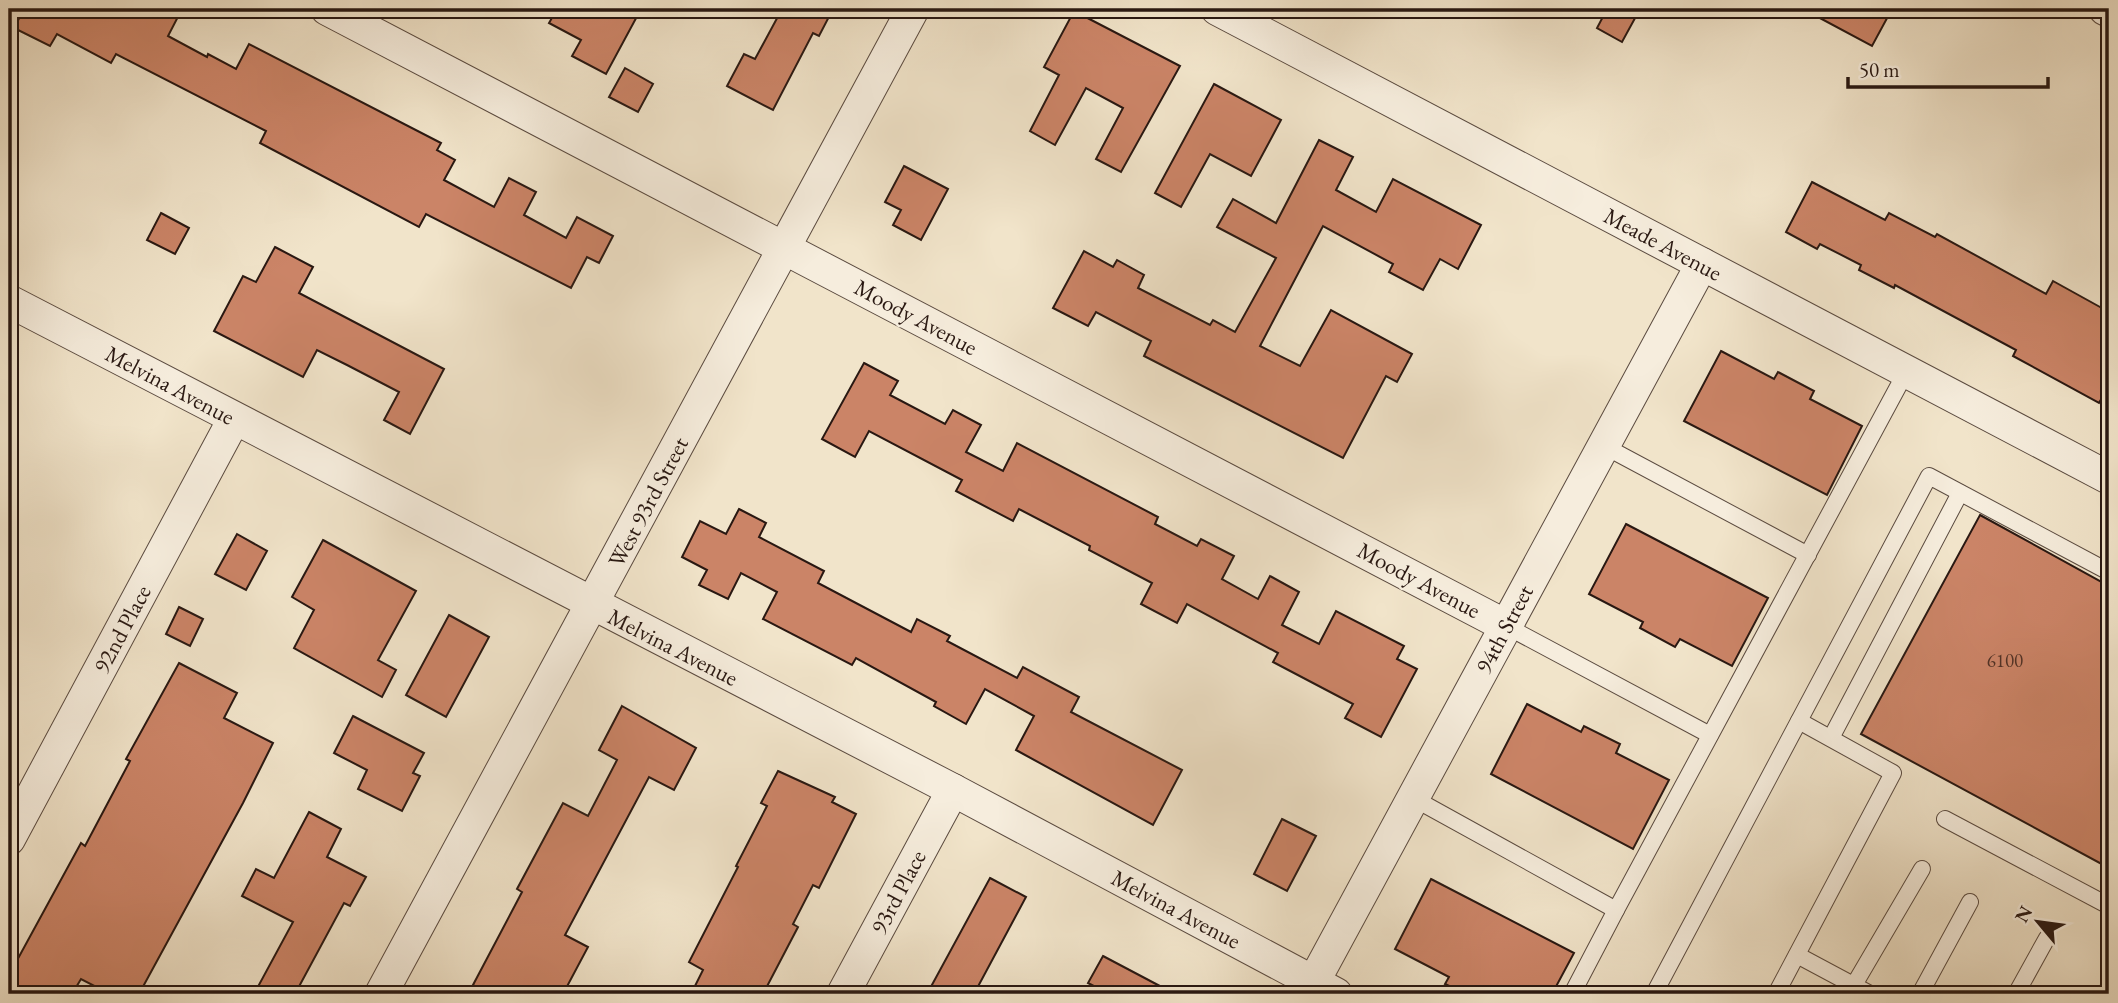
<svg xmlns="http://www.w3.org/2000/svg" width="2118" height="1003" font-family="'EB Garamond',serif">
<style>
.building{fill:#cb8467;stroke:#291812;stroke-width:2}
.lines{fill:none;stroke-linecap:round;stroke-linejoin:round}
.service-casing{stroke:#5b4b40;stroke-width:18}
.minor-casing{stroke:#5b4b40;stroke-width:34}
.service{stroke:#f6eddd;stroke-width:16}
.minor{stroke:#f6eddd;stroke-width:32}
.labels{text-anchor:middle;stroke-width:5;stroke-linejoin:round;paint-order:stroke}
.number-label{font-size:19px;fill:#523327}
.street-label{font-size:23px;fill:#291812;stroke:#f6eddd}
</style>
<rect width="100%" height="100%" fill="#f1e4ca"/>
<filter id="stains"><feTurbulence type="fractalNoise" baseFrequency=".00286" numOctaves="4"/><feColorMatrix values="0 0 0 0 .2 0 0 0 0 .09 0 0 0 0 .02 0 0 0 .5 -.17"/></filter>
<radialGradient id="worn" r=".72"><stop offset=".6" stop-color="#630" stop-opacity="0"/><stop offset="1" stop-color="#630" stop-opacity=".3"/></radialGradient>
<g class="building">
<polygon points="24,9 182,9 168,36 207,57 208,54 236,69 249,44 441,143 437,150 455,160 444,180 494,207 509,178 536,192 524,215 566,238 577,217 613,236 599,263 587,257 571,288 426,214 419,227 260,143 266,131 116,54 111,63 57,34 50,46 14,28"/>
<polygon points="557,9 641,9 606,74 572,56 581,40 549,23"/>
<polygon points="782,9 833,9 819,36 813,33 773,110 727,86 744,54 755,59"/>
<polygon points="1607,9 1640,9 1622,42 1597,28"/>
<polygon points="1803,9 1892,9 1872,46"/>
<polygon points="1074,11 1180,66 1121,172 1096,159 1123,108 1086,88 1055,145 1030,131 1059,75 1044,67"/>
<polygon points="625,68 653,84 638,112 609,97"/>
<polygon points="1214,84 1281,120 1251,176 1210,154 1181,207 1155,193"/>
<polygon points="1319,140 1353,157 1336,190 1376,212 1393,179 1481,225 1458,269 1440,259 1423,290 1389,272 1393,264 1323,226 1260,346 1300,366 1331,310 1412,354 1397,382 1386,376 1343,458 1144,356 1151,341 1096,312 1088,326 1053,308 1084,251 1113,267 1117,260 1144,275 1138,288 1210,325 1213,320 1235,332 1276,258 1217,227 1233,199 1276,223"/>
<polygon points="904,166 948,189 921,240 893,225 901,210 885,202"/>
<polygon points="1812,182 1885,220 1889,213 1935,237 1937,234 2046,294 2053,281 2109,312 2109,385 2099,403 2013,356 2016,350 1895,285 1894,288 1859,270 1861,265 1820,244 1817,249 1786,232"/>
<polygon points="161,213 189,228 175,254 147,240"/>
<polygon points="275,247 313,267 299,293 444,369 410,434 384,420 399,392 347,365 317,350 303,377 214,331 243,276 256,282"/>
<polygon points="1721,351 1774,379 1778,372 1814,391 1810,399 1862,426 1827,495 1684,421"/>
<polygon points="864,363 898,381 890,395 945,424 953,410 981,425 966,452 1003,471 1017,443 1158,517 1155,524 1197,546 1201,539 1234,556 1222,579 1258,599 1270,576 1299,592 1282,625 1319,644 1336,611 1404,646 1397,659 1417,669 1381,737 1345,718 1353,704 1273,662 1278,653 1187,604 1177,623 1141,604 1152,583 1089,550 1090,546 1019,509 1013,521 956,491 962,480 869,431 855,457 822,439"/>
<polygon points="739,509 766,523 759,537 824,571 818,583 911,632 917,619 950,636 947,641 1017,678 1023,667 1079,697 1071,712 1182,770 1153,825 1016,750 1034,716 985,689 966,724 934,706 936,702 856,658 852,665 763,619 777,592 741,573 728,599 699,585 707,570 682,557 700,521 726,534"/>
<polygon points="1980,515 2109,586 2109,868 1861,734"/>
<polygon points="1626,524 1768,598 1732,666 1680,639 1675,647 1640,628 1643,622 1589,594"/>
<polygon points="237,534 267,551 246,590 215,574"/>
<polygon points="323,540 416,591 378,660 396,670 382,697 294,648 314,610 292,597"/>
<polygon points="179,607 203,619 190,646 166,634"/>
<polygon points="449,615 489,637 446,717 406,695"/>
<polygon points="179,663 237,693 224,718 273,743 243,803 139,994 110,994 81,979 72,994 9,994 9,975 81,843 85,846 130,761 126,759"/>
<polygon points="1527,704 1581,732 1584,726 1620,744 1616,753 1669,780 1633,849 1491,774"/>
<polygon points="622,706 696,748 674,790 649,777 565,935 588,947 563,994 475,994 478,988 473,985 522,892 517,889 563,803 588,816 617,760 599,750"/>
<polygon points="353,716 424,753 413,773 420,776 402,811 358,789 367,770 334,753"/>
<polygon points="778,771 835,797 832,802 856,814 819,888 813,885 793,924 798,927 763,994 691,994 703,970 689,962 738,867 736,866 767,806 761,803"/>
<polygon points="309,812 341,829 327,857 366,877 350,906 344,903 295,994 254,994 293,922 242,896 256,869 274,878"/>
<polygon points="1282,819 1316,836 1287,891 1254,874"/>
<polygon points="990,878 1026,897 974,994 927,994"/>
<polygon points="1431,879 1574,953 1552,994 1466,994 1445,984 1449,977 1395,949"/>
<polygon points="1103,956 1175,994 1109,994 1088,983"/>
</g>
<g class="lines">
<g class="service-casing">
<g id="service">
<polyline points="1604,446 1808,555"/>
<polyline points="1506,626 1710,735"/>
<polyline points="1831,738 1960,493"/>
<polyline points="1413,798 1616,910 1572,994"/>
<polyline points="1945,819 2109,906"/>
<polyline points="1616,910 1906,372"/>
<polyline points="1797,955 1870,994"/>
<polyline points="1854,985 1922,869"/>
<polyline points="1654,994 1929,476 2109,572"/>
<polyline points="1776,994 1893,773 1799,721"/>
<polyline points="1920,994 1970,902"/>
<polyline points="2016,994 2047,938"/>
<polyline points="2105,994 2109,987"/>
</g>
</g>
<g class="minor-casing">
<g id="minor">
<polyline points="327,9 1506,626"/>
<polyline points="1217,9 2109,478"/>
<polyline points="2105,9 2109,11"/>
<polyline points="9,301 953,790 1336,994"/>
<polyline points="9,839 234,419"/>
<polyline points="381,994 913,9"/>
<polyline points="843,994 953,790"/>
<polyline points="1307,994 1702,264"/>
</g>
</g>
<use href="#service" class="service"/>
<use href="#minor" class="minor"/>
</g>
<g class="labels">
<g class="number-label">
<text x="2005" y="667">6100</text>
</g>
<g class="street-label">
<text transform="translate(1663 244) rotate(28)" y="8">Meade Avenue</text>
<text transform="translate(916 317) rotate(28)" y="8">Moody Avenue</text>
<text transform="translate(170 385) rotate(28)" y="8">Melvina Avenue</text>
<text transform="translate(648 502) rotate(-62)" y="8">West 93rd Street</text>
<text transform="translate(1419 580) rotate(28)" y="8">Moody Avenue</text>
<text transform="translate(122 629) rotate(-62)" y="8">92nd Place</text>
<text transform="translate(1504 629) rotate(-62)" y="8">94th Street</text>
<text transform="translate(673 647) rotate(27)" y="8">Melvina Avenue</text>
<text transform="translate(898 892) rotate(-62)" y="8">93rd Place</text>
<text transform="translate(1176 909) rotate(28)" y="8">Melvina Avenue</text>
</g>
</g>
<rect width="2118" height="1003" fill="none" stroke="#f1e4ca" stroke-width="35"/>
<rect x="10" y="10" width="2097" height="982" fill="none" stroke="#291812" stroke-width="3.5"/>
<rect x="18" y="18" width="2083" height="968" fill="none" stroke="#291812" stroke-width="2"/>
<g transform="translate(2038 922) rotate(299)" stroke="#f6eddd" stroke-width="5" paint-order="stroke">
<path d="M0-5L12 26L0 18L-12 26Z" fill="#291812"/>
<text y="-10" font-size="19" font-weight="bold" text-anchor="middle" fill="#291812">N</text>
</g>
<path d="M1848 77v10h200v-10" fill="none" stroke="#291812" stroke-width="3.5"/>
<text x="1859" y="77" font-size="21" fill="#291812" stroke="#f6eddd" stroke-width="5" paint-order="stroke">50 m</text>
<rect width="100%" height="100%" filter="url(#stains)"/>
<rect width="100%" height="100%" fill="url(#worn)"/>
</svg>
